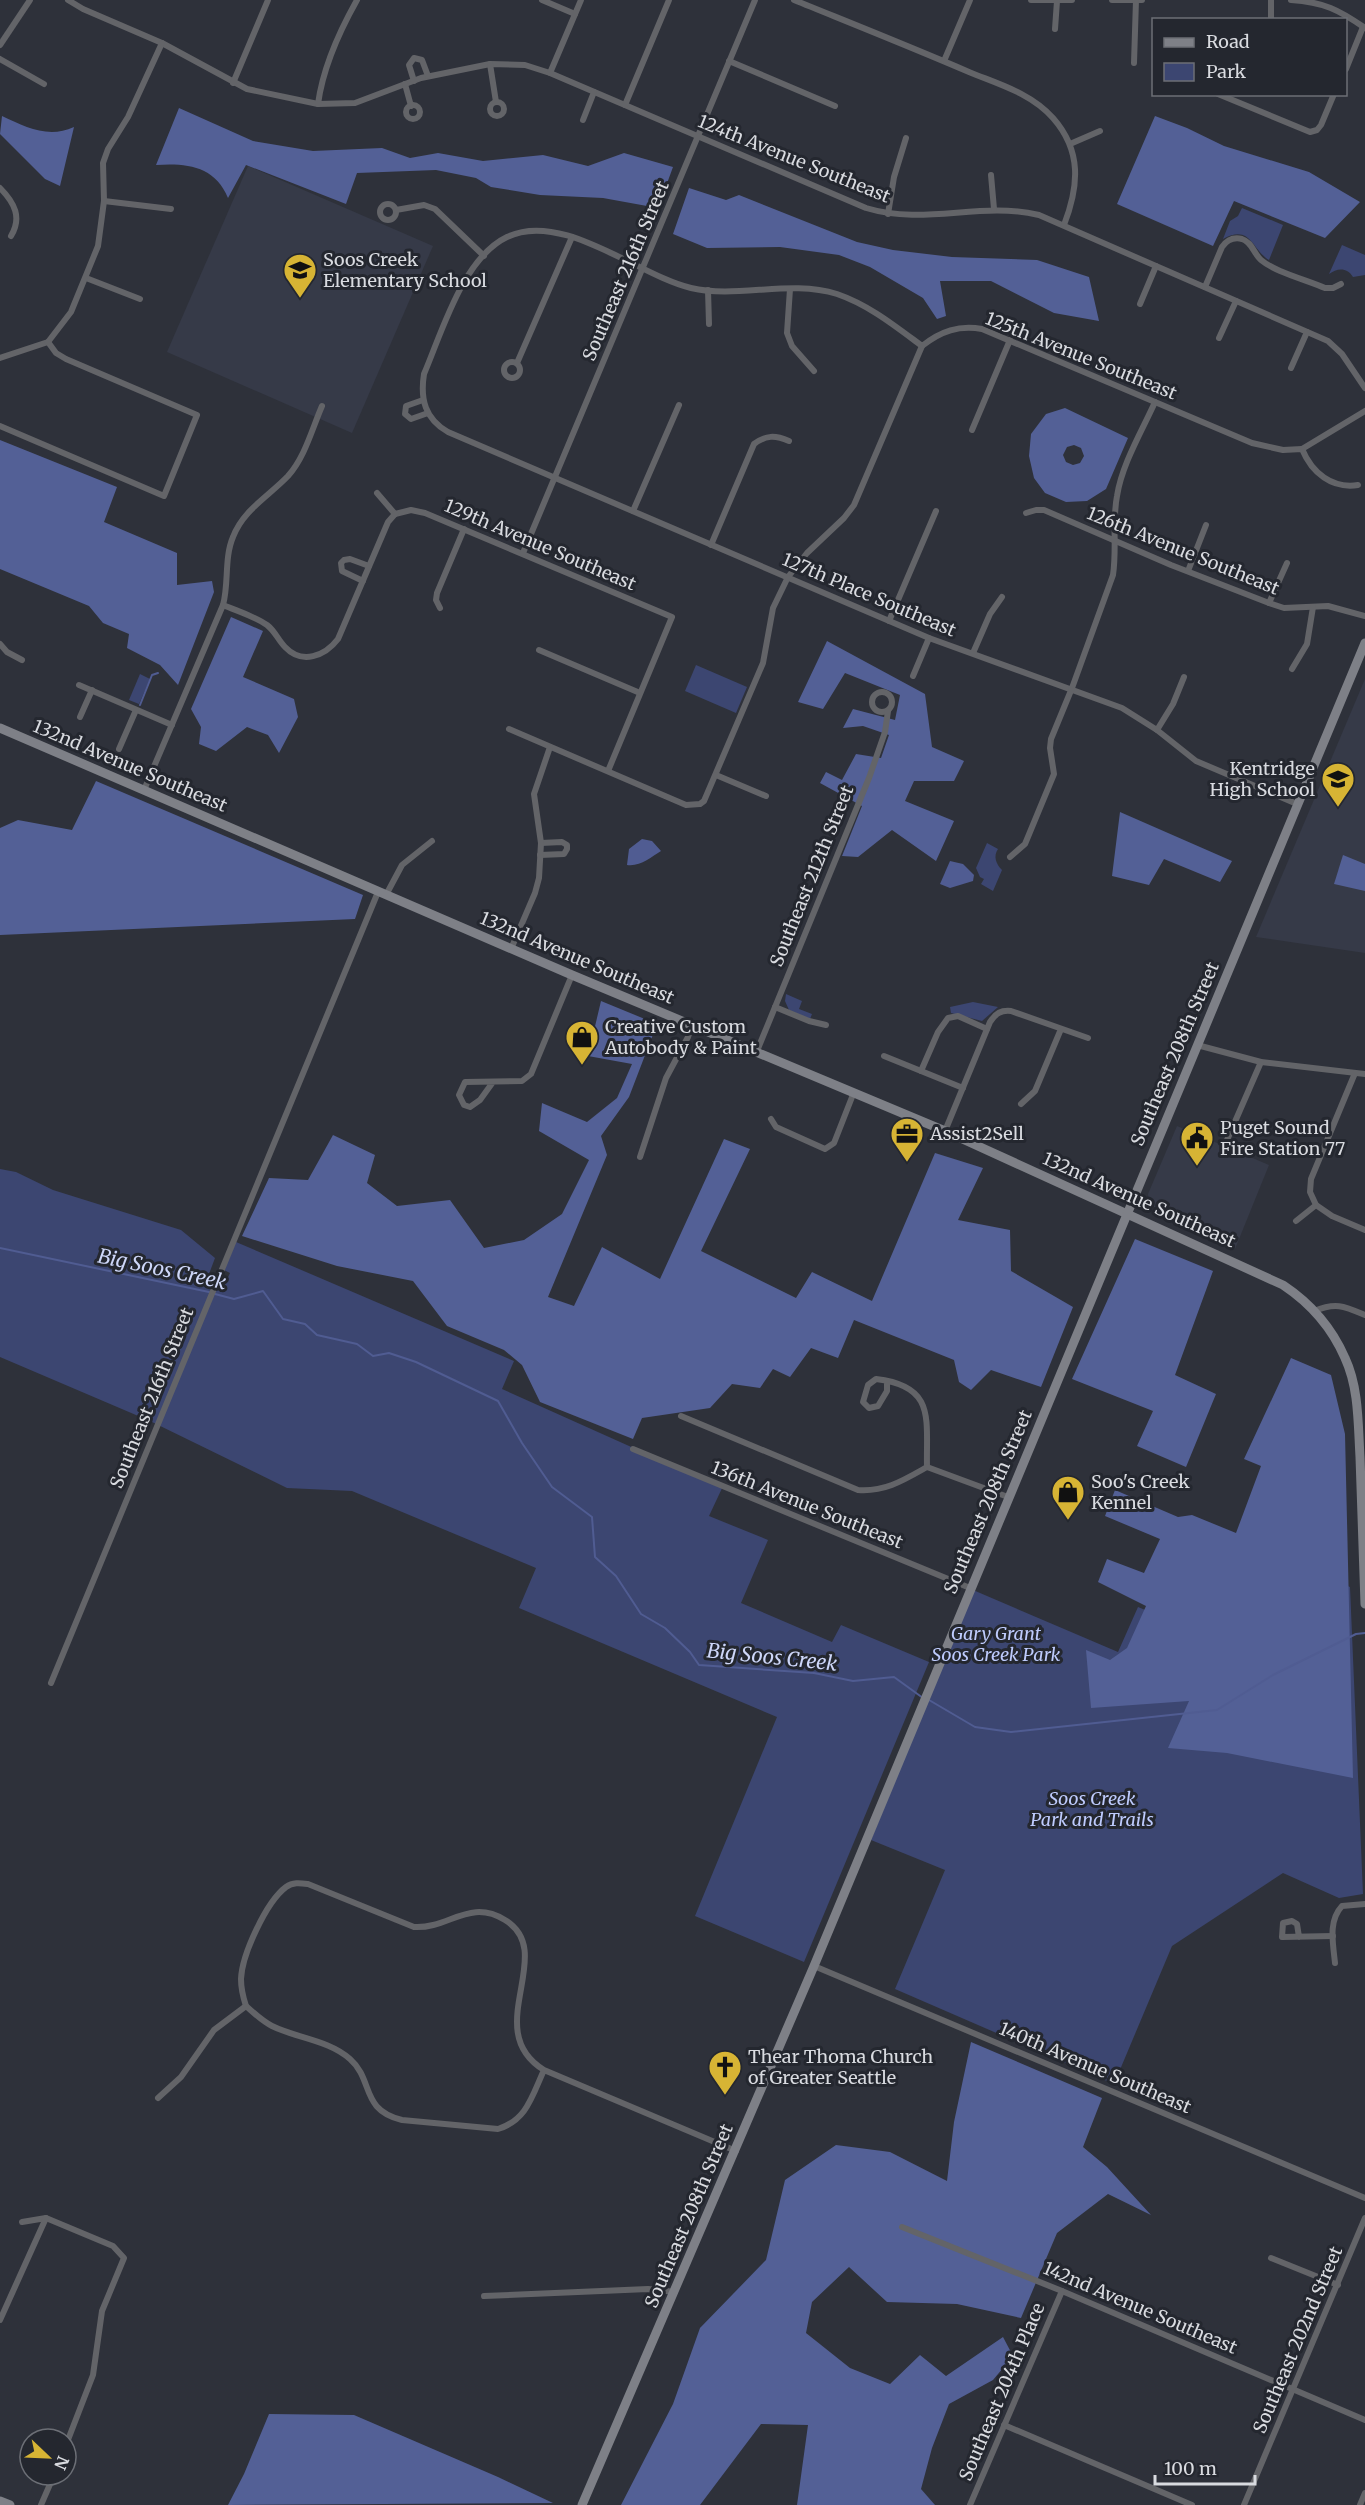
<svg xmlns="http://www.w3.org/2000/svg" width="1365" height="2505" font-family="Merriweather,serif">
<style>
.built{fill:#363a48}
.green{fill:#3c4671}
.forest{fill:#536096;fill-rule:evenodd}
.water{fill:#505c92}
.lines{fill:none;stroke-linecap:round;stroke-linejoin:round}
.stream{stroke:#505c92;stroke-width:2}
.street{stroke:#636468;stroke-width:6}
.secondary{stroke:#7e8087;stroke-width:9}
.labels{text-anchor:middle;stroke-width:6;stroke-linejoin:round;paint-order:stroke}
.street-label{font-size:18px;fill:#d9dbe0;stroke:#24272f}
.poi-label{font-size:18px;fill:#d9dbe0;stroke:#24272f;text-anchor:start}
.park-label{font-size:18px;font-style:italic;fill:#becbfd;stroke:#24272f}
.water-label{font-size:20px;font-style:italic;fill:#ced7f9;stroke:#24272f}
</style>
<rect width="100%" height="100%" fill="#2e313a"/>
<g class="built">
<polygon points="248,166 433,246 352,433 167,352"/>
<polygon points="1365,679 1365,953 1256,937"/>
<polygon points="1177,1126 1269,1165 1235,1249 1202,1233 1192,1225 1151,1206 1149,1203 1148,1194"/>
</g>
<g class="green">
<path d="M1242,208L1283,225L1269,260C1251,249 1251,224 1223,239L1230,221L1238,216Z"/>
<path d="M1342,245L1365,255V275L1353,277C1347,267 1337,268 1329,274Z"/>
<polygon points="696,665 747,687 736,713 685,691"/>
<polygon points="140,674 150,679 139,704 129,700"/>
<path d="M987,843L998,849C993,856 996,864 1002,870L993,891L981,884L984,879L980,877L976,868Z"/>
<polygon points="786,994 802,1001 799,1009 812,1014 810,1019 789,1010 785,1001"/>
<polygon points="973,1002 998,1007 982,1021 951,1013 950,1007"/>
<polygon points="0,1169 16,1172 53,1190 181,1230 215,1258 206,1282 224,1286 230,1273 224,1270 236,1242 514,1361 502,1389 638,1450 724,1484 709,1516 768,1540 741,1603 832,1642 841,1625 929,1662 804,1962 695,1916 777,1717 519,1608 536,1568 352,1491 287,1488 150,1421 0,1357"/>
<polygon points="1333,1580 1350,1587 1363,1894 1339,1898 1283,1873 1172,1946 1114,2084 895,1989 945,1870 871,1840 973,1590 1118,1652 1138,1607 1230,1645"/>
</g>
<g class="forest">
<path d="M179,108L253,141L313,151L382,148L410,158L438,153L483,161L543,155L588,166L624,153L673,167L658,208L603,198L540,195L491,187L476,178L436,170L357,173L346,204L246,165L228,198C215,166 187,163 156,165Z"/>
<path d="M2,116C26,127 48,139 74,127L60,186L45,179L0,134Z"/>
<polygon points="1155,116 1187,128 1224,146 1309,172 1360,202 1325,238 1234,201 1213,246 1117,204"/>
<polygon points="689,188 726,200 739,195 857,242 893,250 952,257 1037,260 1089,277 1099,321 1054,313 991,281 940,281 946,316 937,319 923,298 870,267 839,255 780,247 707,248 673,234"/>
<path d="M1065,408L1128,438L1106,489L1087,501L1066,502L1045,493L1034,478L1029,456L1031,434L1046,414ZM1074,445L1081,448L1084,456L1080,463L1073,465L1066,462L1063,455L1067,447Z"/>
<polygon points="0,440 117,487 104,522 177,553 177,585 212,581 214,592 178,685 160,665 127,648 129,634 103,623 89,606 0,569"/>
<polygon points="231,617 263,631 243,677 294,699 298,717 279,753 268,735 247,727 216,751 199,744 201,727 191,709"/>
<polygon points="827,641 925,694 932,747 964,761 954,781 914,781 905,801 954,821 936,861 892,830 858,857 842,856 862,806 820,783 826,772 842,780 856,754 881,758 889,735 863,726 843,728 853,709 895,720 900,695 845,673 823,709 798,702"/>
<polygon points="96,781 363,895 355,919 0,935 0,828 18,820 72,830"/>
<polygon points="1120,812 1232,861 1220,882 1164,859 1149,885 1112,876"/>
<polygon points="1343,855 1365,864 1365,891 1334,884"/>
<polygon points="601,1001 657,1024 629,1097 601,1136 607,1155 548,1297 574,1306 602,1247 660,1279 724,1139 750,1149 701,1251 796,1298 812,1272 872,1301 935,1153 983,1168 958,1220 1010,1230 1011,1271 1073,1307 1041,1387 991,1370 971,1390 959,1382 954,1360 854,1320 838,1358 811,1348 790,1377 773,1369 760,1388 732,1384 710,1408 642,1418 633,1439 540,1402 522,1365 504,1350 447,1326 413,1281 337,1266 242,1236 269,1178 308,1180 333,1135 375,1155 367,1183 397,1206 450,1200 484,1248 524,1240 562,1214 589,1160 539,1131 542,1103 587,1122 617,1098 632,1064 588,1056"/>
<polygon points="1135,1239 1213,1271 1175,1375 1216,1394 1186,1467 1137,1446 1153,1411 1072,1379"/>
<polygon points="1291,1358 1331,1375 1345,1434 1353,1778 1227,1753 1168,1748 1189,1701 1091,1708 1086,1650 1110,1660 1127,1648 1146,1606 1098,1582 1107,1559 1144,1573 1160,1539 1105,1516 1115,1490 1178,1517 1192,1515 1236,1533 1261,1466 1244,1459"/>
<polygon points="971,2042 1102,2098 1083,2147 1107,2167 1151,2215 1108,2194 1057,2233 1021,2318 957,2304 887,2302 849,2267 812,2302 806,2333 850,2368 890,2384 920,2355 946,2376 1003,2337 1013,2356 993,2380 949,2404 932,2448 921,2489 935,2505 797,2505 808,2425 761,2424 700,2505 621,2505 673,2404 700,2328 766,2260 785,2180 836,2145 890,2152 947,2181 954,2122"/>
<polygon points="269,2414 354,2415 498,2477 553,2503 228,2505 244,2474"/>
</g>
<g class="water">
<path d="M642,839L652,841L661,851C651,857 640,867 627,865L629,849Z"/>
<polygon points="950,861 963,864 974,875 973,881 950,888 940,884"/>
</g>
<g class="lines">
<g class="stream">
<polyline points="140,705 152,675 158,673"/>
<polyline points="0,1248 209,1292"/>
<polyline points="215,1294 234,1299 263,1291 283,1319 305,1324 317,1335 357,1344 373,1356 389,1353 416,1362 498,1401 522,1443 552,1487 592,1517 595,1557 616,1576 641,1614 665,1628 690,1652 699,1665 814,1673 853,1681 894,1677 923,1698"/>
<polyline points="929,1700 975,1727 1011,1732 1217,1710 1273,1675 1356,1634 1365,1633"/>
</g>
<g class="street">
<path d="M68,0L83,9L162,43L247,89L318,104L355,103L421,78L490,64L525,65L550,73L866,208C926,226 979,201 1039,215L1328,341L1342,354L1365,388"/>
<polyline points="542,0 575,14"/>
<path d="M794,0C853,24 911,47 969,72C998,84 1031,93 1053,118C1082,151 1079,186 1064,225"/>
<polyline points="1031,0 1072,0"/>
<polyline points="1112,0 1142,0"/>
<path d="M1291,0C1324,2 1339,10 1365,28"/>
<polyline points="1271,20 1271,0"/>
<polyline points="1055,29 1057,1"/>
<polyline points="0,45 30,0"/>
<polyline points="0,59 44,84"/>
<polyline points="729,61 835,106"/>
<polyline points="944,61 970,0"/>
<polyline points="1134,63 1136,0"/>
<polyline points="490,64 496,102"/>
<polyline points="1346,69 1363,27"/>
<polyline points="550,73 581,0"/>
<polyline points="414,81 409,65 414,58 422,60 428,76"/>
<polyline points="233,83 268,0"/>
<polyline points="405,84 411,106"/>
<polyline points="1218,94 1310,132 1317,130 1321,125 1334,94"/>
<circle cx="497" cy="109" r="7"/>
<path d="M318,104C323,67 339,32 357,0"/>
<polyline points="625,105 669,0"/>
<circle cx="413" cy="112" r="7"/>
<polyline points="583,120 594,92"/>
<polyline points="1070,144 1100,131"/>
<polyline points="991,175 994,209"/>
<path d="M0,188C15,203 22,218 11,236"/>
<polyline points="104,201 171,209"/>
<circle cx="388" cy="212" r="8"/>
<polyline points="396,210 424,205 435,209 484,256"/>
<polyline points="888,214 894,177 906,138"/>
<polyline points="86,278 140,299"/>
<path d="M1205,287L1222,247C1227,240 1234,237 1242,239C1252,242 1254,254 1261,260C1275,272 1307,280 1325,288H1333L1341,284"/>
<polyline points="790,289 787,333 792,346 814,371"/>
<polyline points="708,290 709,324"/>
<polyline points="1140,304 1156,266"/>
<polyline points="1219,338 1236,301"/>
<polyline points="0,358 48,342 71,312 98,246 104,201 103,163 108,149 128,117 162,43"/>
<circle cx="512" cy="370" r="8"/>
<polyline points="517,363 572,237"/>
<polyline points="1291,368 1307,332"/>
<polyline points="423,400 406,406 405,414 411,419 428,413"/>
<polyline points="0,426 164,496 197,415 66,359 56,353 48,342"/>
<polyline points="972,430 1010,340"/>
<polyline points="1302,449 1365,411"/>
<polyline points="377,493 395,514"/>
<polyline points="633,511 679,405"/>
<polyline points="1026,513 1036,510 1044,510 1171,565 1269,603 1284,608 1328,606 1365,616"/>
<polyline points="395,514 411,510 425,513 672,617 608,771"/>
<path d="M711,545L754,444C766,435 775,435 789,441"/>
<polyline points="523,553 755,0"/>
<polyline points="1188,571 1206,525"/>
<polyline points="363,581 342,571 341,563 344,560 350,559 369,566"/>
<polyline points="1269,603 1287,563"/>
<path d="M223,605C237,611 254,616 267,625C275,631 278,640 285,647C302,665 325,656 338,639L388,522L395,514"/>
<polyline points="440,608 436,600 437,593 464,529"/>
<polyline points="889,621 936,511"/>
<polyline points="0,644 7,652 22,660"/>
<polyline points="539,650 640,693"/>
<polyline points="973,653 990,614 1002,597"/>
<polyline points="1292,669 1307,644 1313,607"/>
<polyline points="913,676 929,638"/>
<polyline points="79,685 172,725"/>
<circle cx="882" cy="702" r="10"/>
<polyline points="80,717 92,690"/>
<polyline points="509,729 686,805 700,804 704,801 763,663 773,608 788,577 807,553 844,518 854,505 922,346"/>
<polyline points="1157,730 1173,704 1184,677"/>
<polyline points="119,749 136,710"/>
<polyline points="716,775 766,796"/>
<path d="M144,790L223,605C229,584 224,558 233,537C243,510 269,496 288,476C305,457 312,429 322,406"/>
<path d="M1297,804L1196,761L1157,730L1122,708L929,638L448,432C425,419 420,399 424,374C442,332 463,258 507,237C562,210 639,276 691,288C738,299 790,279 837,294C869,305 895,326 922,346C941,331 959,325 982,329L1252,443L1283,450L1302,449C1312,473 1332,489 1358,485"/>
<polyline points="540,855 564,854 567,849 567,845 562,842 541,843"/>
<path d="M1010,857L1025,844L1054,774L1050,748L1051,739L1072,688L1113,575C1117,549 1112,522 1117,496C1122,464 1142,431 1155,402"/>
<polyline points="386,895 402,865 432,841"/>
<polyline points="511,949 535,893 539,878 541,843 534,794 550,747"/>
<polyline points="775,1007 809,1021 826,1025"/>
<polyline points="1197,1045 1261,1062 1365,1074"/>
<polyline points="757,1051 869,778 885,732 888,711"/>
<polyline points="884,1056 963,1088"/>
<polyline points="921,1071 938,1032 948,1018 958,1016 987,1029"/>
<polyline points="493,1082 480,1100 470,1107 464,1105 459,1095 465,1082 522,1081 531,1074 572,975"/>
<polyline points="1021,1104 1035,1091 1061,1029"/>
<polyline points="771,1119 776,1127 825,1149 834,1143 854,1092"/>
<path d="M945,1131L990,1022C996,1013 1001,1010 1011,1011L1088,1038"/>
<polyline points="1227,1140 1261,1062"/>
<polyline points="640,1157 666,1078 688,1037 692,1024"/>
<polyline points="1316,1205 1332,1216 1365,1230"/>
<polyline points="1296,1221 1316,1205 1310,1192 1311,1179 1355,1073"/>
<path d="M1314,1311C1336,1302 1344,1306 1365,1315"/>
<path d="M887,1381V1391L878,1406L869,1408L863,1402L868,1385L876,1379C936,1386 926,1419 927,1467"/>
<path d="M681,1416L858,1490C885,1492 904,1480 927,1467"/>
<polyline points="633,1449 970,1588"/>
<polyline points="927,1467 1008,1497"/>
<polyline points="51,1683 378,892"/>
<polyline points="1299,1937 1297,1924 1292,1921 1283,1923 1282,1937 1333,1936"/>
<path d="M1335,1963C1333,1943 1328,1921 1342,1906L1365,1904"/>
<polyline points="814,1966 1365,2198"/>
<path d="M544,2070C532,2096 527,2120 498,2129L402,2120C360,2110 374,2080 350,2059C329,2040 296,2038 272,2026C262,2021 254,2013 246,2006C243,1997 241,1988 241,1979C242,1955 266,1902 286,1887C293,1882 300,1883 308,1884L414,1927C449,1929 469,1898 505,1920C559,1953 479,2030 544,2070L736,2151"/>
<polyline points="158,2098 181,2077 214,2030 246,2006"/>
<polyline points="22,2222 46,2218 113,2246 124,2258 102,2311 93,2375 66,2445"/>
<polyline points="902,2227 1062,2291 1365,2420"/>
<polyline points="1271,2258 1338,2285"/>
<polyline points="484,2296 648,2289 675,2292"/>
<polyline points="0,2320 46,2218"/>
<polyline points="1004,2425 1192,2505"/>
<polyline points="41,2505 54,2475"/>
<polyline points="970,2505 1062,2291"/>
<polyline points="1244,2505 1365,2218"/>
<polyline points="1360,2505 1365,2493"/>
</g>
<g class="secondary">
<path d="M0,728L572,975L945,1131L1283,1285C1310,1303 1332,1328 1345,1358C1359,1388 1358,1424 1360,1457C1362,1506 1363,1555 1365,1604"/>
<polyline points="0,2501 10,2505"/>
<polyline points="582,2505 814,1966 1365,643"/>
</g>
</g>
<defs>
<g id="school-pin" transform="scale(1.725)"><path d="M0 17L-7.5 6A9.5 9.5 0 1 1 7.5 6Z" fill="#d7b434" stroke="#24272f"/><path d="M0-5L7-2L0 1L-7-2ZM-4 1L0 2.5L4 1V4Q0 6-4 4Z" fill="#111"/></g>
<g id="shop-pin" transform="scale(1.725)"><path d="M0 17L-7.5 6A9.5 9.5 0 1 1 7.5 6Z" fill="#d7b434" stroke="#24272f"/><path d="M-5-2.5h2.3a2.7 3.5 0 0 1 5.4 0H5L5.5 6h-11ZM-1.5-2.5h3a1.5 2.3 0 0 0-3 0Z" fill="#111"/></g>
<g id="office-pin" transform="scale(1.725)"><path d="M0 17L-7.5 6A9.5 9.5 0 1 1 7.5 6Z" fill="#d7b434" stroke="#24272f"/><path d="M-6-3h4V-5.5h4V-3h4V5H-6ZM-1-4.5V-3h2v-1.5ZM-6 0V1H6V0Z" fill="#111"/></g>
<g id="civic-pin" transform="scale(1.725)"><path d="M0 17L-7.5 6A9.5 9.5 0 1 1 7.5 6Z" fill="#d7b434" stroke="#24272f"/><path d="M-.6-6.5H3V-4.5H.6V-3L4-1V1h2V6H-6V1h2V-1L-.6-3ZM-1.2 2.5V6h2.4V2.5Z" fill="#111"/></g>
<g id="church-pin" transform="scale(1.725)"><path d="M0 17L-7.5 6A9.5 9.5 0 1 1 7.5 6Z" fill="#d7b434" stroke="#24272f"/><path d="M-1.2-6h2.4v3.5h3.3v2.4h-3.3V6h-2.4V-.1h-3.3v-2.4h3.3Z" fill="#111"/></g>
</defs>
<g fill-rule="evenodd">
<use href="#school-pin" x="300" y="270"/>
<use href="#school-pin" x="1338" y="779"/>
<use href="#shop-pin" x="582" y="1037"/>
<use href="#office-pin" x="907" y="1134"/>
<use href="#civic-pin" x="1197" y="1138"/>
<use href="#shop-pin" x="1068" y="1492"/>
<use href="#church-pin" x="725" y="2067"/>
</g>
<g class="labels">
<g class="street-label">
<text transform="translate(794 159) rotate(22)" y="6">124th Avenue Southeast</text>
<text transform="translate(626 271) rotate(-67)" y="6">Southeast 216th Street</text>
<text transform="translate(1081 356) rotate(22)" y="6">125th Avenue Southeast</text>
<text transform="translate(540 545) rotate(23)" y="6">129th Avenue Southeast</text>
<text transform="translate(1183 551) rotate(22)" y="6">126th Avenue Southeast</text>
<text transform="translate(869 595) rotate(23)" y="6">127th Place Southeast</text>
<text transform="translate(130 766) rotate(23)" y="6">132nd Avenue Southeast</text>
<text transform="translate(812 876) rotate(-68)" y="6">Southeast 212th Street</text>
<text transform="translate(577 958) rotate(23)" y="6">132nd Avenue Southeast</text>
<text transform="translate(1175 1054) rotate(-67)" y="6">Southeast 208th Street</text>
<text transform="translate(1139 1200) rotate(24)" y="6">132nd Avenue Southeast</text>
<text transform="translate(152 1398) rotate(-68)" y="6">Southeast 216th Street</text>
<text transform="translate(988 1502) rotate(-67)" y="6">Southeast 208th Street</text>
<text transform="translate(807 1505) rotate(22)" y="6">136th Avenue Southeast</text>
<text transform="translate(1095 2068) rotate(23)" y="6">140th Avenue Southeast</text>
<text transform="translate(689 2216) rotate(-67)" y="6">Southeast 208th Street</text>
<text transform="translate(1140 2308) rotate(23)" y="6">142nd Avenue Southeast</text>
<text transform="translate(1298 2340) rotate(-67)" y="6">Southeast 202nd Street</text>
<text transform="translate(1002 2392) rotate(-67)" y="6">Southeast 204th Place</text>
</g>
<g class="poi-label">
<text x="323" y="266">Soos Creek<tspan x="323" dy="21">Elementary School</tspan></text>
<text x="1315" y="775" text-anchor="end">Kentridge<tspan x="1315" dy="21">High School</tspan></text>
<text x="605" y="1033">Creative Custom<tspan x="605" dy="21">Autobody &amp; Paint</tspan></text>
<text x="1220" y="1134">Puget Sound<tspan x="1220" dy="21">Fire Station 77</tspan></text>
<text x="930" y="1140">Assist2Sell</text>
<text x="1091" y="1488">Soo's Creek<tspan x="1091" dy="21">Kennel</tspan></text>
<text x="748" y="2063">Thear Thoma Church<tspan x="748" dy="21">of Greater Seattle</tspan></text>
</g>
<g class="park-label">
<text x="996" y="1640">Gary Grant<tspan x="996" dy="21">Soos Creek Park</tspan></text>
<text x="1092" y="1805">Soos Creek<tspan x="1092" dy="21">Park and Trails</tspan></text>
</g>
<g class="water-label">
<text transform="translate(162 1269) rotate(12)" y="7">Big Soos Creek</text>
<text transform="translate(772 1657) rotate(6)" y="7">Big Soos Creek</text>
</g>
</g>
<rect x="1152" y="18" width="195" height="78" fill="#24272f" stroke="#6c6f76" stroke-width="1.5"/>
<rect x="1164" y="38" width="30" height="9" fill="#7e8087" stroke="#6c6f76" stroke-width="1.5"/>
<text x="1206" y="48" font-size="18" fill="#d9dbe0">Road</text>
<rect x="1164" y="63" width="30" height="18" fill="#3c4671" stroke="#6c6f76" stroke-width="1.5"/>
<text x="1206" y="78" font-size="18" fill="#d9dbe0">Park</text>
<g transform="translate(48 2457) rotate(113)"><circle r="28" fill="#24272f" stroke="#6c6f76" stroke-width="1.5"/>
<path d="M0-4.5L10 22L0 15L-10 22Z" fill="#d7b434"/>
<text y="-9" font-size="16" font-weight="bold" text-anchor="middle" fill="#d9dbe0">N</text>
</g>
<path d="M1155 2475v9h100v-9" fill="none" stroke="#d9dbe0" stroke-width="3"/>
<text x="1164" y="2475" font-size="18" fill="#d9dbe0" stroke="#24272f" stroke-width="4.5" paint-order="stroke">100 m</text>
</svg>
